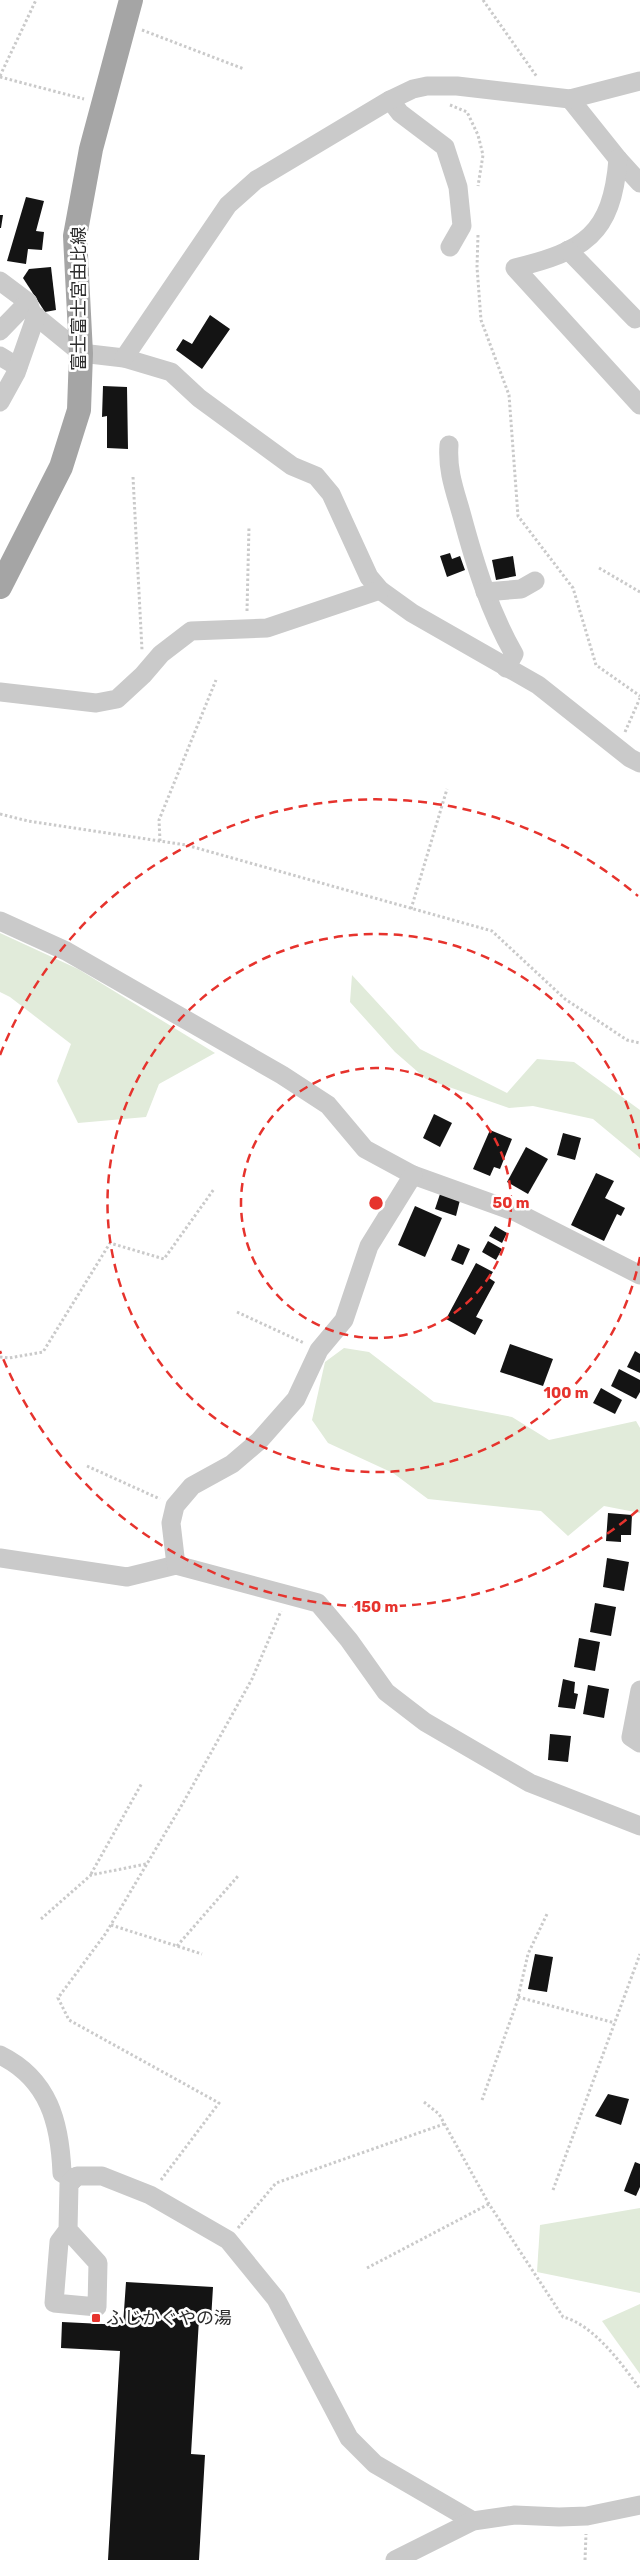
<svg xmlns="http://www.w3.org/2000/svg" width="640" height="2560" font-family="Rubik,'Noto Sans JP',sans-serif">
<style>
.green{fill:#e1ebda}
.building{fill:#141414}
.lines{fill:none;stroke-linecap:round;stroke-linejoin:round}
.path{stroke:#cacaca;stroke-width:3;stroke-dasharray:2.5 2.5;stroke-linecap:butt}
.minor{stroke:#cacaca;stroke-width:19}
.major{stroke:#a5a5a5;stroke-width:24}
.ring{fill:none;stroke:#e6332d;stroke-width:2.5;stroke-dasharray:9 6}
.poi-dot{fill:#e6332d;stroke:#fff;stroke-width:2}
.labels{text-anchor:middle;stroke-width:5;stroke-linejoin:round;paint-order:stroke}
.street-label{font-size:18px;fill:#2d2d2d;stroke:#fff}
.poi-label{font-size:18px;fill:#2d2d2d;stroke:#fff;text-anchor:start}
.centre{fill:#e6332d;stroke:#fff;stroke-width:2.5}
.ring-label{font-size:15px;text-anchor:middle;font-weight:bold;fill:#e6332d;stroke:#fff;stroke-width:5;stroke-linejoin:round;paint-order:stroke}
</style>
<rect width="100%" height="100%" fill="#fff"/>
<g class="green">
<polygon points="0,933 78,969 215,1053 159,1084 146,1117 78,1123 57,1081 71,1044 10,997 0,992"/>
<polygon points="352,975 420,1049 507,1093 537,1059 574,1062 640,1110 640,1158 593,1119 533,1106 509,1108 426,1079 395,1052 350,1002"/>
<polygon points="344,1348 369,1352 434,1402 512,1417 549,1440 636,1421 640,1428 640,1513 604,1506 568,1536 541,1511 428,1499 393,1473 328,1443 312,1420 325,1362"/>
<polygon points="640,2208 640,2293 537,2272 540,2225"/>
<polygon points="640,2304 640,2374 602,2321"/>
</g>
<g class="building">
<polygon points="26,197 44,201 36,231 44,232 42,250 28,249 26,264 7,261"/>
<polygon points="0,215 3,215 1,228 0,228"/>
<polygon points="51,267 56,310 45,312 23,278 29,269"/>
<polygon points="210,315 230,329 202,369 176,350 183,339 192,344"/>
<polygon points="103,386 127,387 128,449 107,448 107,416 102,417"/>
<polygon points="450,553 452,559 460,556 465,570 447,577 440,556"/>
<polygon points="513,556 516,576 496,580 492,560"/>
<polygon points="434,1114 452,1123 440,1147 423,1138"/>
<polygon points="490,1130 512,1139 500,1169 494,1167 490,1176 473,1169"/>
<polygon points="563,1133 581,1138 575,1160 557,1155"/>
<polygon points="526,1147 548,1159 528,1194 507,1182"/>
<polygon points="596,1173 614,1181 605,1198 625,1208 621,1216 617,1214 604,1241 571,1225"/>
<polygon points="440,1194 460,1200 456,1216 435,1209"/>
<polygon points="415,1206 442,1218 425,1257 398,1245"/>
<polygon points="495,1226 507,1233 502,1243 489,1236"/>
<polygon points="488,1241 502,1249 496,1260 482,1252"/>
<polygon points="458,1244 470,1249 463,1265 451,1260"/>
<polygon points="476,1263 493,1272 489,1278 495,1282 476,1317 483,1320 475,1335 446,1319"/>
<polygon points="510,1344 553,1359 543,1386 500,1372"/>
<polygon points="635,1351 640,1354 640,1373 627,1367"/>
<polygon points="619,1369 640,1380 640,1392 636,1399 611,1386"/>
<polygon points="601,1388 622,1400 615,1414 593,1403"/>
<polygon points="608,1513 632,1515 631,1535 621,1535 621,1542 606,1541"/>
<polygon points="607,1558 629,1562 624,1591 603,1587"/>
<polygon points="595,1603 616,1607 611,1636 590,1632"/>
<polygon points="579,1638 600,1642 595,1671 574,1667"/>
<polygon points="563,1679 575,1682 574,1693 578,1694 575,1709 558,1707"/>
<polygon points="588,1685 609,1689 604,1718 583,1714"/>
<polygon points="550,1734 571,1736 568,1762 548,1760"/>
<polygon points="535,1954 553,1957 547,1992 528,1989"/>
<polygon points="608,2094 629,2099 621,2125 595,2116"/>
<polygon points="635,2162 640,2164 640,2187 636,2196 624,2191"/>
<polygon points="126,2282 213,2287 211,2320 199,2319 191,2454 205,2455 199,2560 108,2560 120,2351 61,2348 62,2322 123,2325"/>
</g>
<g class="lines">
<g class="path">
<polyline points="483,0 537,77"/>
<polyline points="142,30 244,69"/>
<polyline points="0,76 36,0"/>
<polyline points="0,77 84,99"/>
<polyline points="450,105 467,112 478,135 483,155 478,186"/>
<polyline points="478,235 477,267 481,320 509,395 518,516 573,588 596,665 640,696"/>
<polyline points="133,477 142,650"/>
<polyline points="599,568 640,592"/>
<polyline points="247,611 249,526"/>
<polyline points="625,732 640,698"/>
<polyline points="0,814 28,821 186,845 492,931 565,999 627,1040 640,1043"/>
<polyline points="160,841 159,820 216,680"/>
<polyline points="411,909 447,789"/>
<polyline points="237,1312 304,1343"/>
<polyline points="0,1357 9,1358 43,1352 110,1243 164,1259 214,1189"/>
<polyline points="87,1466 160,1499"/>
<polyline points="91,1874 142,1783"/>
<polyline points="41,1919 91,1875 146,1864"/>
<polyline points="111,1925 202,1954"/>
<polyline points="177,1946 238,1876"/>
<polyline points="518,1997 615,2023"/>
<polyline points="482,2100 517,2002 528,1954 547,1914"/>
<path d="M424,2102L439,2114L489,2204L563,2317C593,2324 623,2365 640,2389"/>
<polyline points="161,2180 219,2103 69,2020 58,1998 106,1933 183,1803 252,1679 281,1611"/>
<polyline points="553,2190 640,1954"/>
<polyline points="238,2228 276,2183 444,2124"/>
<polyline points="367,2268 489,2204"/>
<polyline points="585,2560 586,2534"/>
</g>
<g class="minor">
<polyline points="570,99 618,159 640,183"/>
<polyline points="390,100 400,113 445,147 458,187 462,226 450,247"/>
<path d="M618,159C612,235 584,251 515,268L640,405"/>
<polyline points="568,250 635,319"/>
<polyline points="0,281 28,302 32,313 81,353 124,358 171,372 199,398 292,466 316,476 331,494 369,577 380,590 412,613 538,685 630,758 640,763"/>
<polyline points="0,331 28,302"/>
<polyline points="0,356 18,367"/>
<polyline points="124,358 228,205 256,180 390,100 413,89 427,86 457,86 570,99 640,81"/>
<polyline points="0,402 16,373 36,316"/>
<path d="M449,445C447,471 455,491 462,516C475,564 489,610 514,654L506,668"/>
<polyline points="485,592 521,589 535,581"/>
<polyline points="0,692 96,703 117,699 143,675 161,654 191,631 267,628 380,590"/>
<polyline points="0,921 66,951 282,1075 328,1105 365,1149 413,1175 516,1212 640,1275"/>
<polyline points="0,1558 127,1577 176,1565 318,1603 349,1640 386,1692 425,1722 530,1783 640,1826"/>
<polyline points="176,1565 171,1523 175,1506 192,1486 232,1464 259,1441 296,1399 319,1350 344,1320 369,1246 413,1175"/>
<polyline points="640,1690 631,1737 640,1743"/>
<path d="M0,2055C49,2079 60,2123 62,2173L73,2180"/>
<polyline points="68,2230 98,2263 97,2307 54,2303 59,2242 68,2230 69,2184 77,2176 102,2176 150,2195 228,2240 276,2299 349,2438 375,2464 473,2521"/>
<polyline points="395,2560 473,2521 515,2515 559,2517 587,2516 640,2505"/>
</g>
<polyline class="major" points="0,587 61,467 79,410 81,353 75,236 91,149 131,0"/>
</g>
<g class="ring">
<circle cx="376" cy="1203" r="135"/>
<path d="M640 1257A269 269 0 1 1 640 1149"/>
<path d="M638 1510A404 404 0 0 1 0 1351M0 1055A404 404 0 0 1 638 896"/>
</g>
<rect class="poi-dot" x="91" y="2313" width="10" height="10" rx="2.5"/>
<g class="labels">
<g class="street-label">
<text transform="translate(79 299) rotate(-90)" y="6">富士富士宮由比線</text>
</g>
<g class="poi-label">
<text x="106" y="2324">ふじかぐやの湯</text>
</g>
</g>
<circle cx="376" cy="1203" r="8" class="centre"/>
<g class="ring-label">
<text x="511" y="1208">50 m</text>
<text x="566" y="1398">100 m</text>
<text x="376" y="1612">150 m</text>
</g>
</svg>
